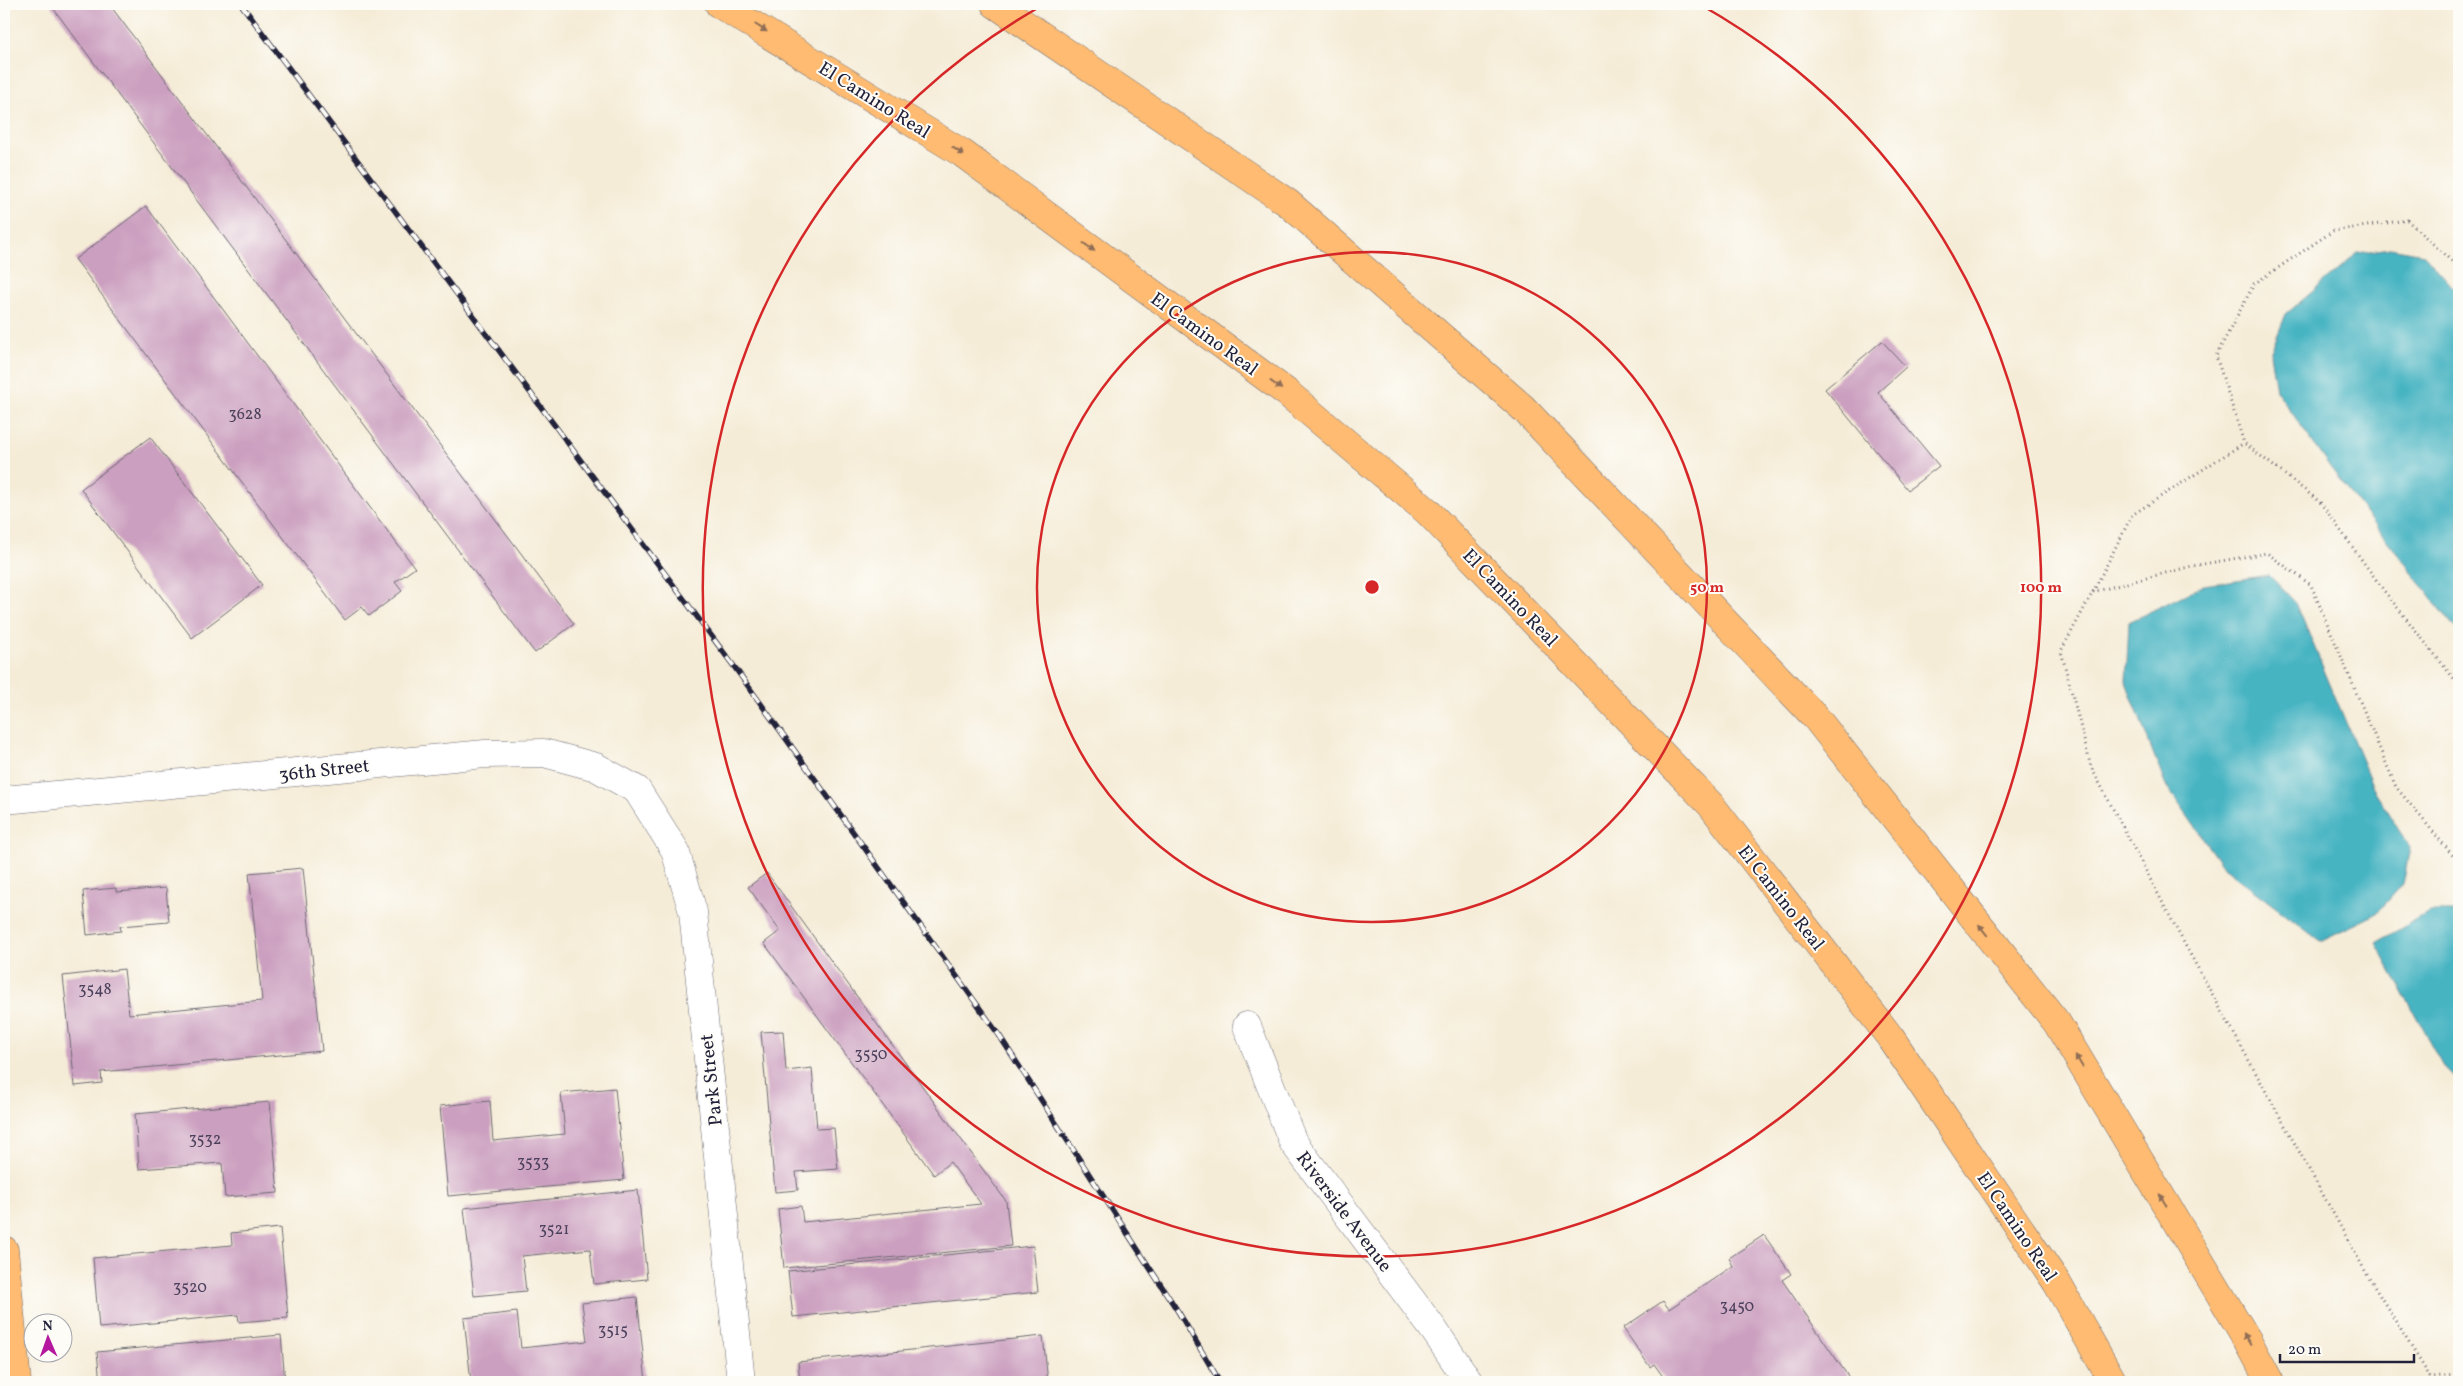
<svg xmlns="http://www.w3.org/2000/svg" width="2463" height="1386" font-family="Vollkorn,serif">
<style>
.water{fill:#46b4c2;stroke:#346b7e}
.building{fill:#cb9fbf}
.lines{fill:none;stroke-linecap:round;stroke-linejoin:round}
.minor-casing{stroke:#6c6972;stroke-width:29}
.major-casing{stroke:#6c6972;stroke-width:29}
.highway-casing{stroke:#6c6972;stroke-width:29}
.path{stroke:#6c6972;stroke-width:3;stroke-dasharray:1 4;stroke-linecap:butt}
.minor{stroke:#fff;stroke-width:28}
.major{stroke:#febb71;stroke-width:28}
.highway{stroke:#febb71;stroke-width:28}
.rail-casing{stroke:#22223b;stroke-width:5.5}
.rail{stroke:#fdfcf7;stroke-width:4;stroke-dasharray:11;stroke-linecap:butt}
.oneway{fill:#906e56}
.ring{fill:none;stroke:#d62828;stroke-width:2.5}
.labels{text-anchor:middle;stroke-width:4;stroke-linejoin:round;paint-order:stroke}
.number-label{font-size:16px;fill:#4c415c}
.street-label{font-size:19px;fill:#22223b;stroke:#fdfcf7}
.centre{fill:#d62828;stroke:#fdfcf7;stroke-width:2.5}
.ring-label{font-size:15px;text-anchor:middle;font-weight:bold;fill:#d62828;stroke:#fdfcf7;stroke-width:4;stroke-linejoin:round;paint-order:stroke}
</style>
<rect width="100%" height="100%" fill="#fdfcf7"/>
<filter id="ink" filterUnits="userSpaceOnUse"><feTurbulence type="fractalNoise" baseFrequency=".02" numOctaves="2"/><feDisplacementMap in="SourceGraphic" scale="10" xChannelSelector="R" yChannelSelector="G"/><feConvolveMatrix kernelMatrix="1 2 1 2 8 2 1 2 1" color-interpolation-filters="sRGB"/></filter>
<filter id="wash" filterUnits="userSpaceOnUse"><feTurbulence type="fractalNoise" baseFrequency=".0096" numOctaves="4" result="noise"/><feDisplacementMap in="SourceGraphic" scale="20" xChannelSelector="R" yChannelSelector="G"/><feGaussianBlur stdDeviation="1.12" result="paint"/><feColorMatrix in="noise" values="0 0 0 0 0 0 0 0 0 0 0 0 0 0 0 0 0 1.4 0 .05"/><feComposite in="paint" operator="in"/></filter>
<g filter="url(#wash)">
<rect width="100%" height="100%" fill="#f5ecd7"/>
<g class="water">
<polygon points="2390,248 2424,254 2459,294 2459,633 2330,467 2276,390 2270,354 2286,314 2358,253"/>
<polygon points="2269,575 2296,603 2375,792 2410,848 2403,884 2376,914 2320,941 2224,868 2165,784 2126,682 2129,622 2204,585"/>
<polygon points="2429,912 2459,912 2459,1082 2444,1067 2376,943"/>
</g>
<g id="blocks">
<g class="building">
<polygon points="50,4 109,4 574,624 535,653"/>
<polygon points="146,206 415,568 395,582 402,591 369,616 362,607 345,620 75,259"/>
<polygon points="1882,341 1906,367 1878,392 1939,466 1908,490 1825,389"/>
<polygon points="150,437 262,585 192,638 81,489"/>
<polygon points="303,868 322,1051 101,1072 102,1083 75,1086 63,976 124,969 129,1014 262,1001 249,873"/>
<polygon points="767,873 1006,1201 1011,1246 784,1268 778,1209 801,1206 803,1222 981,1204 950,1162 934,1175 764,943 780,931 748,887"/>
<polygon points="116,888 116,892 166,888 169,922 120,926 121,931 87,935 83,891"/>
<polygon points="783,1031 786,1071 812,1068 817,1129 834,1128 838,1169 796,1172 798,1190 775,1192 761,1032"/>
<polygon points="615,1088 624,1180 448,1196 440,1106 490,1101 493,1141 565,1134 561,1093"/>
<polygon points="270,1102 278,1193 225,1197 222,1163 139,1169 135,1114"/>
<polygon points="638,1190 647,1279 594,1284 590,1249 522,1256 526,1291 474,1296 464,1208"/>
<polygon points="280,1228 288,1318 239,1322 238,1315 99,1328 93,1258 232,1245 231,1233"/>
<polygon points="1764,1235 1791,1274 1782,1280 1852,1382 1667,1382 1654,1364 1650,1367 1623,1328 1663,1301 1669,1309 1733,1266 1729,1258"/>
<polygon points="1033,1246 1038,1292 793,1317 788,1271"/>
<polygon points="637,1297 646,1382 471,1382 464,1318 517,1312 521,1348 587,1341 582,1303"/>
<polygon points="281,1335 285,1382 100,1382 97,1352"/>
<polygon points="1043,1336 1048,1382 800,1382 798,1362"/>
</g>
</g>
</g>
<g filter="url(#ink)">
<use href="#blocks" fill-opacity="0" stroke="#6c6972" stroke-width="1"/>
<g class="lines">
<g class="minor-casing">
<g id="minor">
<polyline points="4,800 485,754 544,753 596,767 637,790 675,850 693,912 741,1382"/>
<polyline points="1247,1026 1293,1142 1434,1330 1469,1382"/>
</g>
</g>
<g class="major-casing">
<polyline id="major" points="4,1250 17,1382"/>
</g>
<g class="highway-casing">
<g id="highway">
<polyline points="719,4 962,153 1286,392 1427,511 1711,805 1890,1037 2057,1283 2113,1382"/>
<polyline points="995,4 1288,203 1523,408 1816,718 2057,1023 2248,1341 2270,1382"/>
</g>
</g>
<g class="path">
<polyline points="2459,268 2407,220 2333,231 2254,284 2216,356 2244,443 2320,502 2385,592 2459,685"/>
<polyline points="2093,592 2132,515 2244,443"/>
<polyline points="2459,863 2396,787 2311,585 2267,553 2192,566 2093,592 2061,651 2091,767 2184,943 2369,1278 2430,1377 2459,1375"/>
</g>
<use href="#minor" class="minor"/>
<use href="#major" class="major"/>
<use href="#highway" class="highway"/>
<g class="rail-casing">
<polyline id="rail" points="241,4 733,665 999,1035 1179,1313 1220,1382"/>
</g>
<use href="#rail" class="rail"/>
</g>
<defs><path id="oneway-solid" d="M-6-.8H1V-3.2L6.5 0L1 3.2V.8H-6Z" transform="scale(1.25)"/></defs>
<g class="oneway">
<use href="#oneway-solid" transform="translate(761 28) rotate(32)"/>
<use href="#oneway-solid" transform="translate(958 151) rotate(33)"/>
<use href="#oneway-solid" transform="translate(1089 247) rotate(36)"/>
<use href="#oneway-solid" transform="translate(1276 385) rotate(36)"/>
<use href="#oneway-solid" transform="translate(1983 930) rotate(-128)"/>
<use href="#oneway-solid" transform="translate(2079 1061) rotate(-121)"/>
<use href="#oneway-solid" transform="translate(2163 1200) rotate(-121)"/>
<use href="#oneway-solid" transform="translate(2247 1339) rotate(-120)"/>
</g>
</g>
<g class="ring">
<circle cx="1372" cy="587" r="335"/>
<path d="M1701 5A669 669 0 1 1 1043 5"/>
</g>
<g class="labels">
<g class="number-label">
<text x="245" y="419">3628</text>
<text x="95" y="994">3548</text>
<text x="871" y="1059">3550</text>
<text x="205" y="1144">3532</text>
<text x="533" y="1167">3533</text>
<text x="554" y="1234">3521</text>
<text x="190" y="1292">3520</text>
<text x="1737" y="1311">3450</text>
<text x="613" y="1335">3515</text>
</g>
<g class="street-label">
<text transform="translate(875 99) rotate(32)" y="7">El Camino Real</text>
<text transform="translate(1205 333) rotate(36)" y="7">El Camino Real</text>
<text transform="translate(1511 597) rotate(46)" y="7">El Camino Real</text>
<text transform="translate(324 769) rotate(-6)" y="7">36th Street</text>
<text transform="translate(1782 897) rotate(52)" y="7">El Camino Real</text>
<text transform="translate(710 1080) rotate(-96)" y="7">Park Street</text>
<text transform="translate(1345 1211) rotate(53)" y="7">Riverside Avenue</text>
<text transform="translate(2018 1226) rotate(56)" y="7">El Camino Real</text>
</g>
</g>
<circle cx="1372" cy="587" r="8" class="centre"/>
<g class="ring-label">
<text x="1707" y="592">50 m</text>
<text x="2041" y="592">100 m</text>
</g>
<rect width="2463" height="1386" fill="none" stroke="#fdfcf7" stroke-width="20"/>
<g transform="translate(48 1338) rotate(358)"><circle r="24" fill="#fdfcf7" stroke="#a5a5ac"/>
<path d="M0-4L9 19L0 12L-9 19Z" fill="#b5179e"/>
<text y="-8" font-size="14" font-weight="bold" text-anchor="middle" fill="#22223b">N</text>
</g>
<path d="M2280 1354v8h134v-8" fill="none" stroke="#22223b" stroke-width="2.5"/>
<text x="2288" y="1354" font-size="15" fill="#22223b" stroke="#fdfcf7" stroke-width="4" paint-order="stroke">20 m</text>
</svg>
